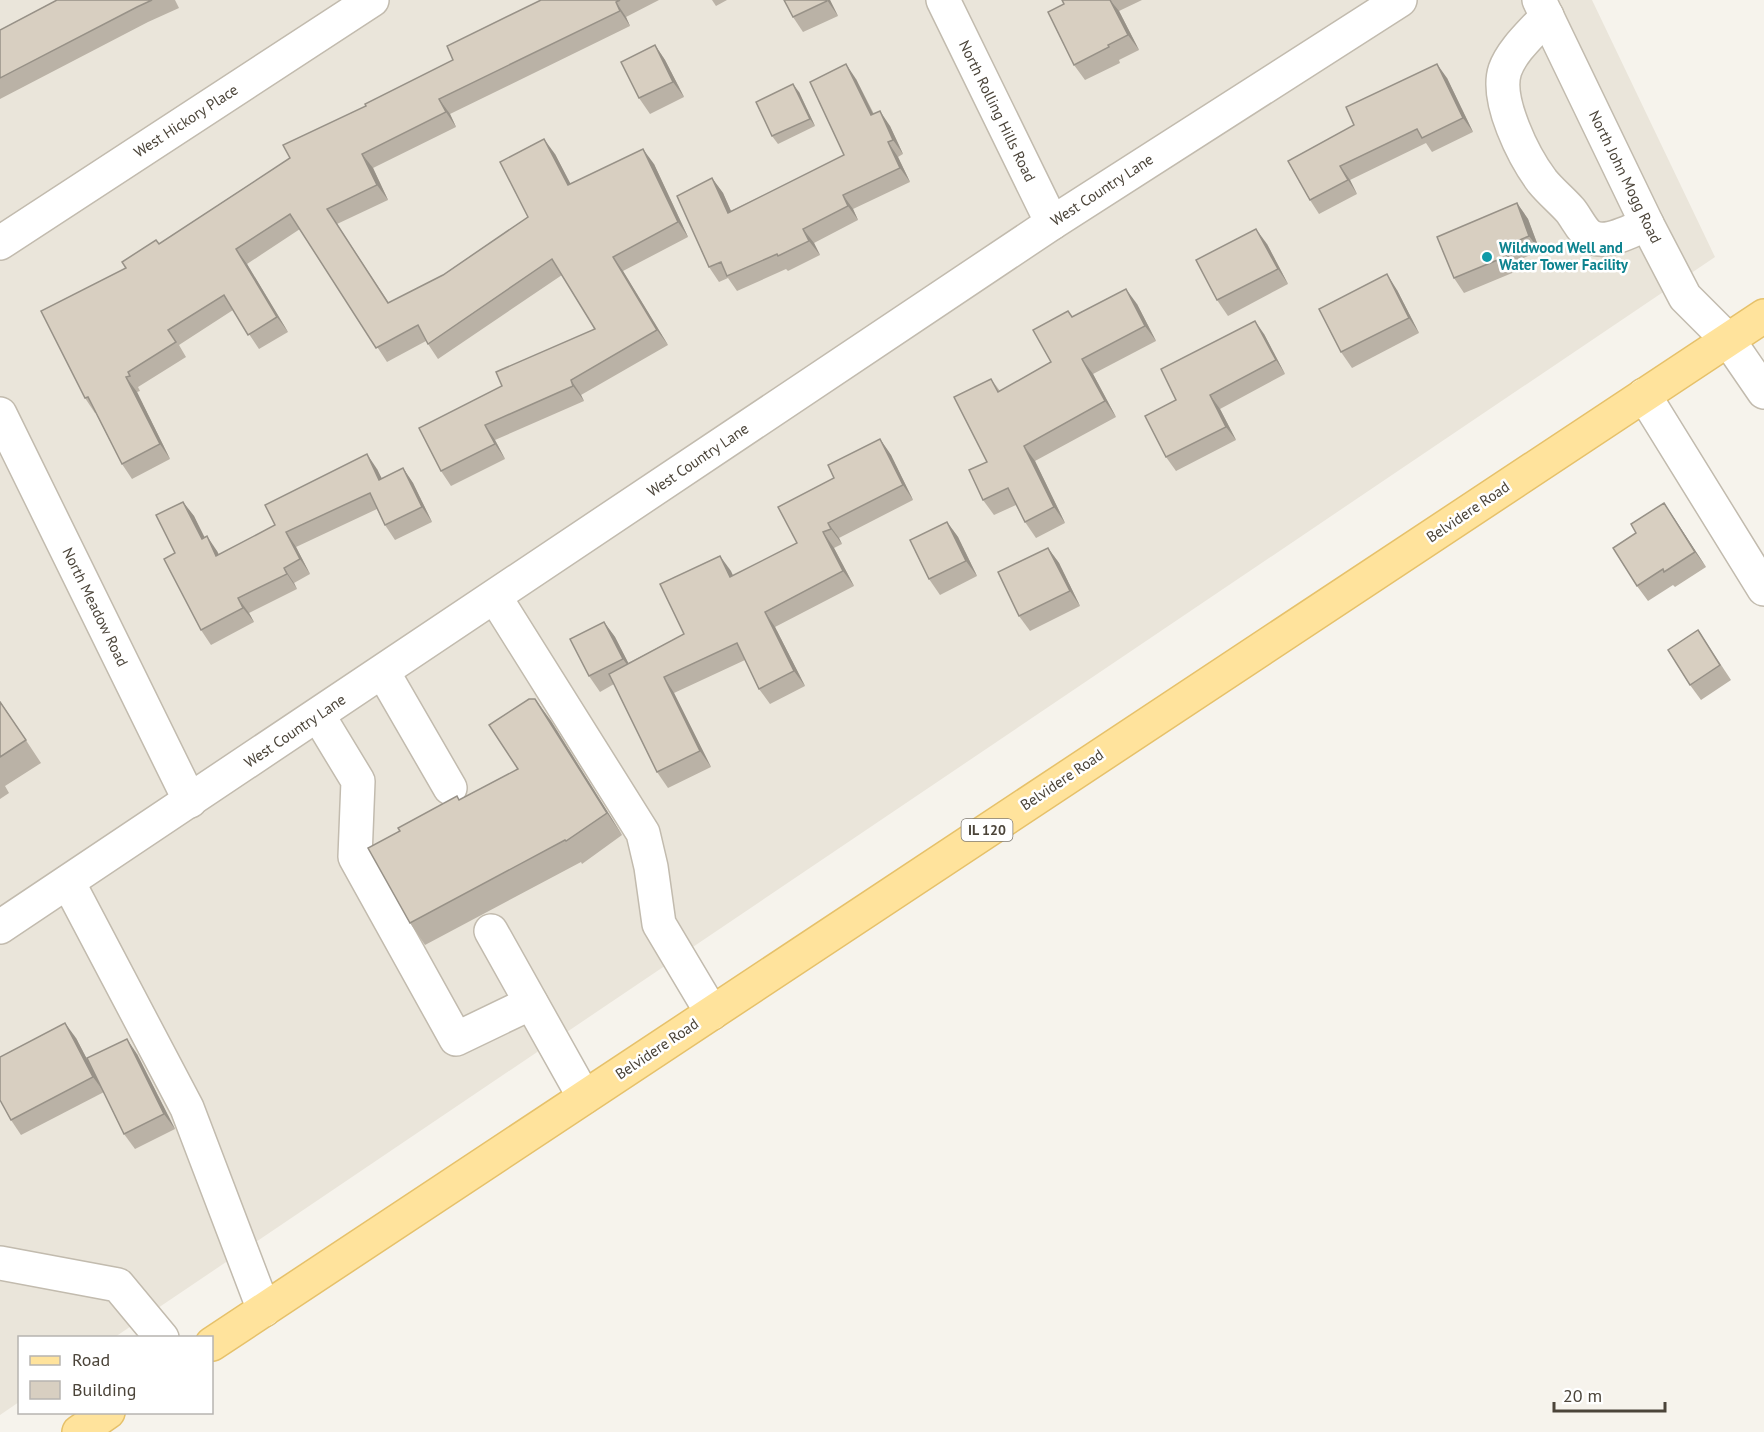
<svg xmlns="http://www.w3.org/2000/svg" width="1764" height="1432" font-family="'PT Sans',sans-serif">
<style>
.residential{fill:#eae5da}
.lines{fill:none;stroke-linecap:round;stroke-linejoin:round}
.minor-casing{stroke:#c2bbae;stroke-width:36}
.major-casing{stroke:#e6c16a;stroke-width:36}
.minor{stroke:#fff;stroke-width:33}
.major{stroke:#ffe39c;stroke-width:33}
.wall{fill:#bab2a6}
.shaded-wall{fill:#979187}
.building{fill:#d8cfc1;stroke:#979187;stroke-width:1.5}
.culture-dot{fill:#0f9aa8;stroke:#fff;stroke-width:2}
.labels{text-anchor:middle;stroke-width:5;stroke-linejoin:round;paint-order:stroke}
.shield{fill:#fff;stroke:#817c74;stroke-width:1.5}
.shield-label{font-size:14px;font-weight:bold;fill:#4b4439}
.street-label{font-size:15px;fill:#4b4439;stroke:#fff}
.culture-label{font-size:15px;font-weight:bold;fill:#0d838f;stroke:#fff;text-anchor:start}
</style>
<rect width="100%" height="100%" fill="#f6f3ec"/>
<polygon class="residential" points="0,0 1592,0 1715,257 115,1337 20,1338 19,1402 0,1415"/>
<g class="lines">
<g class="minor-casing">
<g id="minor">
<polyline points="943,0 1052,223"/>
<polyline points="1539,0 1647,224 1685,297 1729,341 1764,392"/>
<path d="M1547,16C1533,32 1512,50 1505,70C1495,100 1524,157 1542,181C1550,191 1561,200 1570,210C1576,217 1582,231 1590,236C1606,246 1632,230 1647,224"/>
<polyline points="0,243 372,0"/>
<polyline points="1644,395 1764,589"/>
<polyline points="0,414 190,801"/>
<polyline points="495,597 643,833 651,867 659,924 712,1013"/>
<polyline points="383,672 450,788"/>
<polyline points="318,715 358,781 355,857 456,1039 531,1003"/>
<polyline points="68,882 187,1108 264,1310"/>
<polyline points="0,927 1052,223 1400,0"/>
<polyline points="491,931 584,1097"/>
<polyline points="0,1263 118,1285 162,1338"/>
</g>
</g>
<g class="major-casing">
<g id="major">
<polyline points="212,1344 1764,316"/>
<polyline points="79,1432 108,1412"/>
</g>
</g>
<use href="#minor" class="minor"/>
<use href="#major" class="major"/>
</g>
<g class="wall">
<polygon points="57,0 175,0 179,8 148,22 0,99 0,30"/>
<polygon points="541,0 659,0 626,17 630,26 450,114 456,127 373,168 388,200 337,224 389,303 443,275 528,217 555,154 570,184 654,164 688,237 623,271 668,345 581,395 584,401 495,440 505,459 451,486 441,471 502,386 595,329 562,275 438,359 426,341 387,362 300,229 247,264 288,332 259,349 233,310 179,345 186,357 138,387 140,391 137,392 170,459 132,479 122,464 96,413 95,413 85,398 126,268 159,244 290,158 366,106 453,60"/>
<polygon points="712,0 727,0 716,6"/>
<polygon points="830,0 838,16 803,32 793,17"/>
<polygon points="1062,0 1142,0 1119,11 1139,50 1119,60 1120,63 1085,80 1074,65 1064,4"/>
<polygon points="655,45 665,60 684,97 650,114 639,98"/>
<polygon points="1447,78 1473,132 1432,152 1426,143 1350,180 1357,194 1319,214 1310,200 1288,161"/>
<polygon points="856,79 874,114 890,126 903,154 898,157 910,182 853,209 858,220 814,243 820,255 788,271 786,269 737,291 728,278 719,282 709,267 712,178 723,193 731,211 844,155"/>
<polygon points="799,92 815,126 778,144 772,136"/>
<polygon points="1517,203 1528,219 1540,251 1514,262 1517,271 1464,293 1454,278"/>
<polygon points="1267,244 1288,284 1228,316 1217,300"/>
<polygon points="1397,290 1419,333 1352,368 1341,352"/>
<polygon points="1137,304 1156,341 1093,374 1116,417 1035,461 1065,523 1036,538 1025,522 1016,505 994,515 983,500 987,462 991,379 1000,391 1051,362 1073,317"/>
<polygon points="1264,334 1285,374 1220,409 1236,440 1176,471 1166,457 1176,400"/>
<polygon points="880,439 891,455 913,500 839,538 842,544 834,548 854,586 775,627 805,686 770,704 759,689 745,660 674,693 711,767 668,788 657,772 614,684 600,692 589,676 604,622 615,637 628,663 684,634 720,556 733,576 797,543 834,478"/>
<polygon points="403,468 413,483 432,522 395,540 385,525 377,509 296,547 310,574 294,583 297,589 249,613 254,622 211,645 201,630 175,553 183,502 194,516 204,538 217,551 219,555 275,525 377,469 382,479"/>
<polygon points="1674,518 1706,567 1675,587 1673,585 1648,601 1637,586"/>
<polygon points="947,522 958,537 977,576 940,595 929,579"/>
<polygon points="1048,548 1059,563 1080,606 1030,631 1019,616"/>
<polygon points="1698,630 1731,680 1701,700 1690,685"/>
<polygon points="535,699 551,721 622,835 582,864 581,862 425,945 410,923 459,800 518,769"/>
<polygon points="0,701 41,763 5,786 9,793 0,799"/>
<polygon points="76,1038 104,1092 21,1135 11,1120"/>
<polygon points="137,1054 175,1129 135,1149 124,1134"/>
</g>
<g class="shaded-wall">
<polygon points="827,0 830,0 838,16"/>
<polygon points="1110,0 1119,11 1139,50 1128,35"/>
<polygon points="616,2 626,17 630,26 620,11"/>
<polygon points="655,45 665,60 684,97 673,82"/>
<polygon points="846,64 856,79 881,130 871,115"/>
<polygon points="1437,64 1447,78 1473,132 1463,118"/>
<polygon points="793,84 799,92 815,126 810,119"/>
<polygon points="439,99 450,114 456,127 446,112"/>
<polygon points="880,111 890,126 903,154 893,140"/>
<polygon points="544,139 555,154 579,200 568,185"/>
<polygon points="888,142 898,157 910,182 900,168"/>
<polygon points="643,149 654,164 688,237 678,222"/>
<polygon points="362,154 373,168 388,200 377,185"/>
<polygon points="1340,166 1350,180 1357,194 1348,180"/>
<polygon points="712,178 723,193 738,227 728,213"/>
<polygon points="843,195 853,209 858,220 848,206"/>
<polygon points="1517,203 1528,219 1540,251 1529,236"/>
<polygon points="803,229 814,243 820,255 809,241"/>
<polygon points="1256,229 1267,244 1288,284 1278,269"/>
<polygon points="1503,247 1514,262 1517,271 1507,256"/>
<polygon points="236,249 247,264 288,332 277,317"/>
<polygon points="613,257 623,271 668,345 657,330"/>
<polygon points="1387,274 1397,290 1419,333 1409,318"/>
<polygon points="1126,289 1137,304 1156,341 1145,326"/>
<polygon points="1255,321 1264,334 1285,374 1276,360"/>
<polygon points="1082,359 1093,374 1116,417 1105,401"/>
<polygon points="126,377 137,392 170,459 160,444"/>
<polygon points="571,380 581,395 584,401 573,386"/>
<polygon points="1210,395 1220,409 1236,440 1226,427"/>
<polygon points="485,425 495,440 505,459 495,444"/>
<polygon points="880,439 891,455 913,500 903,485"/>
<polygon points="1024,446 1035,461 1065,523 1054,507"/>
<polygon points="367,454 377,469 390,495 379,480"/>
<polygon points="403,468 413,483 432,522 422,507"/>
<polygon points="183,502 194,516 213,554 202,539"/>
<polygon points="1664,503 1674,518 1706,567 1695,552"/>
<polygon points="947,522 958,537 977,576 966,561"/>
<polygon points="828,523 839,538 842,544 831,529"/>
<polygon points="286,532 296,547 310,574 300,559"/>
<polygon points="823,532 834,548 854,586 843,571"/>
<polygon points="207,536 217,551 227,571 216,556"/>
<polygon points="1048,548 1059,563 1080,606 1070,591"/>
<polygon points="720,556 731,571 741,593 730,577"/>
<polygon points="284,568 294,583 297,589 287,574"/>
<polygon points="238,598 249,613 254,622 243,608"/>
<polygon points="765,612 775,627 805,686 794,671"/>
<polygon points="604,622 615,637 634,674 623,659"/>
<polygon points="664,677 674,693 711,767 700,751"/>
<polygon points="535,699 551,721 622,835 607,813"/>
<polygon points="65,1023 76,1038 104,1092 93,1077"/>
<polygon points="127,1039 137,1054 175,1129 164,1114"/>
</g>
<g class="building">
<polygon points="57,0 152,0 137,7 0,78 0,30"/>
<polygon points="541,0 620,0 616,2 620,11 439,99 446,112 362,154 377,185 327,209 388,303 443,275 528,217 500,162 544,139 568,185 643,149 678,222 613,257 657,330 571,380 573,386 485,425 495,444 441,471 419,428 502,386 496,372 595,329 552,259 428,344 418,325 376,348 290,214 236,249 277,317 248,335 224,295 168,330 176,342 128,372 130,376 126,377 160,444 122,464 88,397 85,398 41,311 126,268 122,262 156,240 159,244 290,158 283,145 366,106 365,104 453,60 447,46"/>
<polygon points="784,0 827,0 827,1 793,17"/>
<polygon points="1062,0 1110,0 1128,35 1108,45 1109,47 1074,65 1048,12 1064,4"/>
<polygon points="655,45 673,82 639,98 621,62"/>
<polygon points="846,64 871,115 880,111 893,140 888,142 900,168 843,195 848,206 803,229 809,241 778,256 777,254 727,276 721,262 709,267 677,196 712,178 728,213 844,155 810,82"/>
<polygon points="1437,64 1463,118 1422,138 1417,129 1340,166 1348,180 1310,200 1288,161 1354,125 1346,107"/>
<polygon points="793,84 810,119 772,136 756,102"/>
<polygon points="1517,203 1529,236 1503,247 1507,256 1454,278 1437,237"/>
<polygon points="1256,229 1278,269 1217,300 1196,260"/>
<polygon points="1387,274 1409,318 1341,352 1319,309"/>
<polygon points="1126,289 1145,326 1082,359 1105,401 1024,446 1054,507 1025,522 1008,488 983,500 969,470 987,462 954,397 991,379 998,392 1051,362 1033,330 1068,311 1072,317"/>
<polygon points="1255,321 1276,360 1210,395 1226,427 1166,457 1145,416 1176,400 1161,369"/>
<polygon points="880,439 903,485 828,523 831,529 823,532 843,571 765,612 794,671 759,689 737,643 664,677 700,751 657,772 609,674 684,634 660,584 720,556 730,577 797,543 778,507 834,478 828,465"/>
<polygon points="367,454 379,480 403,468 422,507 385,525 370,493 286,532 300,559 284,568 287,574 238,598 243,608 201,630 164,559 175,553 156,515 183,502 202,539 207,536 216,556 275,525 265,505"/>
<polygon points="1664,503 1695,552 1664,572 1663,569 1637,586 1613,548 1636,533 1631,524"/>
<polygon points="947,522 966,561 929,579 910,540"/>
<polygon points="1048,548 1070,591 1019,616 998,572"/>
<polygon points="604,622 623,659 589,676 570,639"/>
<polygon points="1698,630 1720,665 1690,685 1668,650"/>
<polygon points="529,699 535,699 607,813 566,841 565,840 410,923 368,848 400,831 398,828 457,796 459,800 518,769 489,725"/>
<polygon points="0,702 26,740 0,757"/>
<polygon points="65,1023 93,1077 11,1120 0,1100 0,1057"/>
<polygon points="127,1039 164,1114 124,1134 87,1058"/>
</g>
<circle class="culture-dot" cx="1487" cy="257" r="6"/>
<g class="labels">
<rect class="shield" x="961.5" y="819" width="51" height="22" rx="4.5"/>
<g class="shield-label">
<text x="987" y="835">IL 120</text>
</g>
<g class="street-label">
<text transform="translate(997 111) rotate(64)" y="5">North Rolling Hills Road</text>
<text transform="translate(186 121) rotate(-33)" y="5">West Hickory Place</text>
<text transform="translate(1625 177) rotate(64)" y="5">North John Mogg Road</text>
<text transform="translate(1102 190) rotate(-33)" y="5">West Country Lane</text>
<text transform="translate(698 460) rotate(-34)" y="5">West Country Lane</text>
<text transform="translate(1468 512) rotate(-34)" y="5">Belvidere Road</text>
<text transform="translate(95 607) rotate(64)" y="5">North Meadow Road</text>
<text transform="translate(295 731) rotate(-34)" y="5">West Country Lane</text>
<text transform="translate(1062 780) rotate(-34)" y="5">Belvidere Road</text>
<text transform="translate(657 1049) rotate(-34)" y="5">Belvidere Road</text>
</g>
<g class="culture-label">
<text x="1499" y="253">Wildwood Well and<tspan x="1499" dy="17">Water Tower Facility</tspan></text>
</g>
</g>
<rect x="18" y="1336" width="195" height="78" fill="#ffffff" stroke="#b7b4b0" stroke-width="1.5"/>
<rect x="30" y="1356" width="30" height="9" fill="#ffe39c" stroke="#b7b4b0" stroke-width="1.5"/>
<text x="72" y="1366" font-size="18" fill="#4b4439">Road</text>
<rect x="30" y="1381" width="30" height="18" fill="#d8cfc1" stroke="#b7b4b0" stroke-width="1.5"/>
<text x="72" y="1396" font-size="18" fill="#4b4439">Building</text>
<path d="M1554 1402v9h111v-9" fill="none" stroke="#4b4439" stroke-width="3"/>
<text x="1563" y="1402" font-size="18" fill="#4b4439" stroke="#ffffff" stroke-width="4.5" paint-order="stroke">20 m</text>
</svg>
